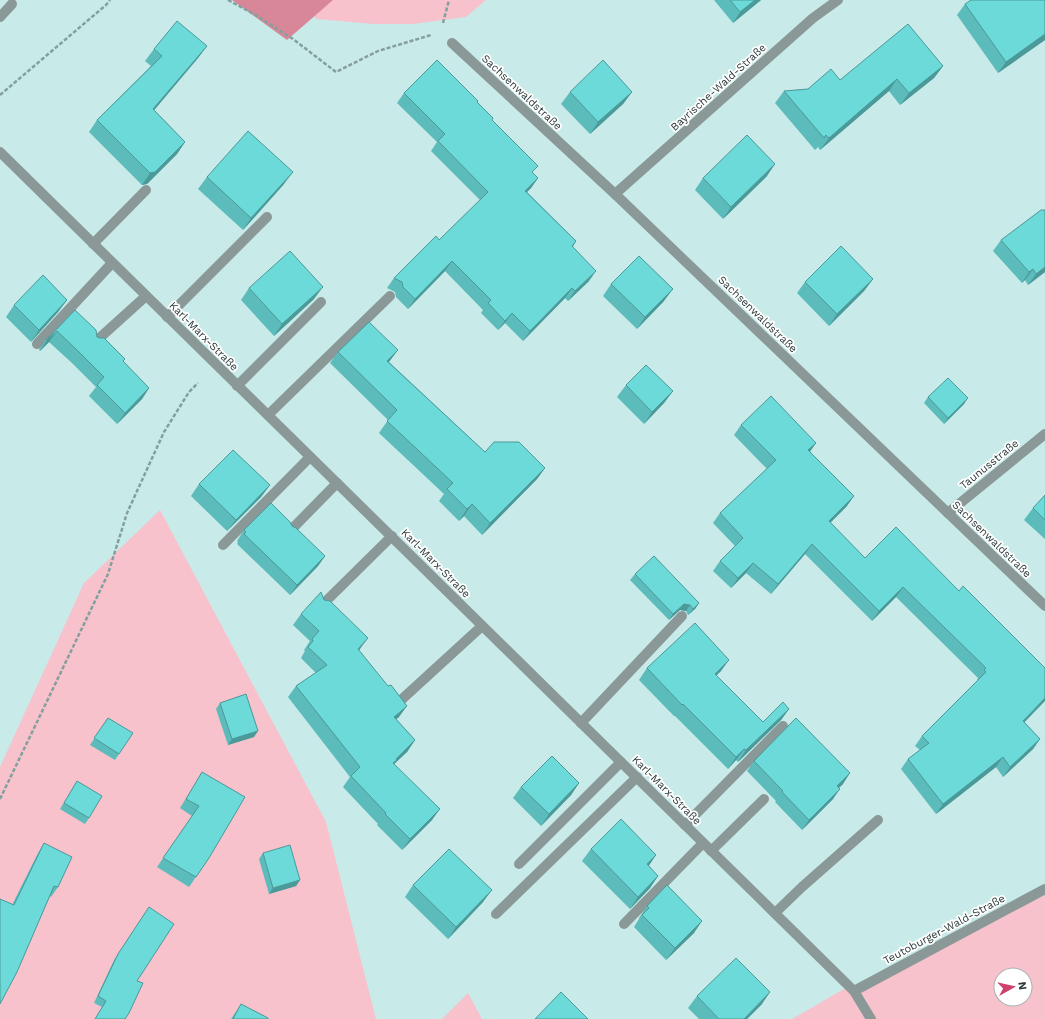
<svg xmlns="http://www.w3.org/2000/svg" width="1045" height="1019" font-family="'Work Sans',sans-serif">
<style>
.green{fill:#f7c2cc;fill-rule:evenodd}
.water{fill:#d88799}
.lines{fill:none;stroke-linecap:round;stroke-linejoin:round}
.path{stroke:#859f9e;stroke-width:2.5;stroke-dasharray:4 2;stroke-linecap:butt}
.minor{stroke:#8a9897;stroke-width:10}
.wall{fill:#5cbbbb}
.shaded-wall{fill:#4b9998}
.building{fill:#6bdad9;stroke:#4b9998}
.labels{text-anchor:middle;stroke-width:3.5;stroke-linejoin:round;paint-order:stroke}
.street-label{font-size:11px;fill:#2c3a3a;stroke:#fff}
</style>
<rect width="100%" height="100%" fill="#c8eae9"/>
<g class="green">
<polygon points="296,0 486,0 466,17 413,24 373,24 317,19"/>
<polygon points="160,510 326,822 376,1019 0,1019 0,767 84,583"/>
<path d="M1045,889V1019H792L844,989L868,985ZM1001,975H1025V999H1001Z"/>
<polygon points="468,993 482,1019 442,1019"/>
</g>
<polygon class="water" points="232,0 333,0 287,40"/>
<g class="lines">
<g class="path">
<polyline points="228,0 254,14 293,39 336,72 378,51 431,35"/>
<polyline points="443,23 449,0"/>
<polyline points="0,95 106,5 110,0"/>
<polyline points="0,799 108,574 127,513 164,432 189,392 198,383"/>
</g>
<g class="minor">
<polyline points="0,17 12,4"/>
<polyline points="452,43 615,194 1045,606"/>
<polyline points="0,152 854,991 871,1019"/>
<polyline points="615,194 813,18 838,0"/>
<polyline points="93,244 146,190"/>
<polyline points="167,317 267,217"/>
<polyline points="94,343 146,296"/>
<polyline points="37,344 112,263"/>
<polyline points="237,386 321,302"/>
<polyline points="268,415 390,296"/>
<polyline points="948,513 1045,434"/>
<polyline points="289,532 337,483"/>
<polyline points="223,545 310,457"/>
<polyline points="321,606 392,536"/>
<polyline points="400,701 482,626"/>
<polyline points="581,723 682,616"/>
<polyline points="685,825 783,726"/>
<polyline points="711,851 764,799"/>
<polyline points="519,864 621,762"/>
<polyline points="775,913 802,887 878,820"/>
<polyline points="496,914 637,777"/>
<polyline points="624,924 703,843"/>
<polyline points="854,991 1045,889"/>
</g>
</g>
<g class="wall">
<polygon points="714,0 761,0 733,23"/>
<polygon points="965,4 1045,40 998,73 957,15"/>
<polygon points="207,46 198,58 154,110 185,142 177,154 147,184 142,185 89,132 97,120 151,66 145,61 154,49"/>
<polygon points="943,66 934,78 900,105 889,91 820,150 818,147 815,150 775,103 784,91 808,89 840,80"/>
<polygon points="570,92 632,92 623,104 590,134 561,104"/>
<polygon points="404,93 477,102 492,120 533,173 538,178 531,188 527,192 576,241 573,247 589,281 568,301 565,298 523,341 505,323 498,330 481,313 483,310 445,271 408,309 396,297 395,292 387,288 394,278 439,240 480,200 431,151 437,142 397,103"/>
<polygon points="767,176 723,219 695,190 703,178"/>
<polygon points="207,177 284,184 243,230 198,189"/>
<polygon points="1045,210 1045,272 1028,285 1025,280 1022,283 993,251 1001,240"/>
<polygon points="873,279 864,291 829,326 797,293 805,282"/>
<polygon points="611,284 664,301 637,329 603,296"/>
<polygon points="249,288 314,299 274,336 241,300"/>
<polygon points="67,300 58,312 31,342 6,317 14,305"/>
<polygon points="75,310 97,337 149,388 142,399 117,424 89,396 96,387 72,363 49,342 40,351 39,350 46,339 49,337"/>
<polygon points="338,352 389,362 485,452 545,468 537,479 482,535 464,516 459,521 439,501 444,494 379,433 388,420 330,363"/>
<polygon points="626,385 673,391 664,403 644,424 617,397"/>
<polygon points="928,397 964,404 944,424 924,403"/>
<polygon points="741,425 816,443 810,451 847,506 830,523 865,558 896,527 1024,722 1040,739 1033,749 1003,777 996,767 936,814 901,769 908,759 920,750 915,746 922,736 978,680 977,680 978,678 896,597 872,621 805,554 771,594 746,573 731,588 713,571 720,561 735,546 713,523 720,513 767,469 734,435"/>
<polygon points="199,484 270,485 261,497 227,531 191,496"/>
<polygon points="1045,495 1045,539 1024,520 1033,508"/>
<polygon points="292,526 325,556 318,566 290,595 237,544 238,542 237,541 244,530"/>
<polygon points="635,574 699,603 695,609 688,615 686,611 680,610 669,620 630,580"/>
<polygon points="324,600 360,649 359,650 399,717 396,719 415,740 407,752 394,764 432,820 402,850 377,825 378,824 343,787 350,777 288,697 296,686 316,673 301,658 305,651 304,650 310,641 293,625 301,614"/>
<polygon points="647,668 721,671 716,675 763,722 789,709 781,720 738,762 736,760 728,769 675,716 674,716 639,680"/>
<polygon points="220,703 254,737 228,745 216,709"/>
<polygon points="108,718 119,754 115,760 90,745"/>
<polygon points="754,761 843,784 839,788 833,799 802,830 775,802 776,801 747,771"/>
<polygon points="202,772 209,858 189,887 157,867 192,816 180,808 196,782"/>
<polygon points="77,781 89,818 85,824 60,809"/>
<polygon points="579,783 571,795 541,826 513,798 521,787"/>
<polygon points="44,843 58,887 51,897 50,896 0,1004 12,905 38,853"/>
<polygon points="591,849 648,866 658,876 650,888 630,909 582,861"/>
<polygon points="263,853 300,880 296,886 269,894 259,859"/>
<polygon points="413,885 483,902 448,939 405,897"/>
<polygon points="647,906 694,933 666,960 634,927 639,919 639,918"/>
<polygon points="149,907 137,981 125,1019 95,1019 102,1007 94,1003 114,960"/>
<polygon points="697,996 762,1004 747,1019 699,1019 688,1008"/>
<polygon points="241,1004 268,1019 231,1019"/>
</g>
<g class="shaded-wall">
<polygon points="755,0 761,0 733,23 740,12"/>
<polygon points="1045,34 1045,40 998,73 1006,62"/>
<polygon points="207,46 198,58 145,121 153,109"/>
<polygon points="943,66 934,78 900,105 909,93"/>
<polygon points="897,79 889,91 820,150 829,138"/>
<polygon points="632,92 623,104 590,134 598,122"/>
<polygon points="185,142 177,154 147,184 142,185 150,173"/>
<polygon points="775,164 767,176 723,219 731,207"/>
<polygon points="293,172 284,184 243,230 251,218"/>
<polygon points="538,178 531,188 518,201 525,191"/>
<polygon points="452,261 445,271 408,309 415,299"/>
<polygon points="1045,267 1045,272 1028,285 1036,274"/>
<polygon points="1033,269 1025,280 1022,283 1029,272"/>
<polygon points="596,271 589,281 568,301 575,291"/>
<polygon points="873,279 864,291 829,326 837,314"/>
<polygon points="323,287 314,299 274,336 282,324"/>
<polygon points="572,288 565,298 523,341 530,331"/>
<polygon points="673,289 664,301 637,329 645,317"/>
<polygon points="67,300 58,312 31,342 39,330"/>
<polygon points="512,313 505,323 498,330 505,321"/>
<polygon points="57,331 49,342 40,351 47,340"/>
<polygon points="398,350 389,362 379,373 387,361"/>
<polygon points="149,388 142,399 117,424 125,413"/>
<polygon points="673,391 664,403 644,424 652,412"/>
<polygon points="968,398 964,404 944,424 948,418"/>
<polygon points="816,443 809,453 808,450"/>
<polygon points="545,468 537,479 482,535 490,523"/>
<polygon points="270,485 261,497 227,531 236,520"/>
<polygon points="854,496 847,506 822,531 829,521"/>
<polygon points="472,504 464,516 459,521 467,509"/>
<polygon points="812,544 805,554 771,594 778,584"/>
<polygon points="325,556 318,566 290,595 297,585"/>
<polygon points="753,563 746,573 731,588 738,578"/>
<polygon points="903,587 896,597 872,621 879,611"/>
<polygon points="699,603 695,609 688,615 693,609"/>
<polygon points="684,604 690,605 686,611 680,610 669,620 673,614"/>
<polygon points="368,638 360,649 350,660 358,649"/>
<polygon points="729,660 721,671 707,685 715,674"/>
<polygon points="1045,698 1045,701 1016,731 1023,721"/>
<polygon points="407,706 399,717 386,728 394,717"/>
<polygon points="789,709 781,720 738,762 746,750"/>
<polygon points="258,731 254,737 228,745 232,739"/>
<polygon points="1040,739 1033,749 1003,777 1010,767"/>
<polygon points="415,740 407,752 393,765 389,771 396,759"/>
<polygon points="744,749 736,760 728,769 736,757"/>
<polygon points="1003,757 996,767 936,814 943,804"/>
<polygon points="850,773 843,784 830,796 837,786"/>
<polygon points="579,783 571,795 541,826 549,814"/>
<polygon points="840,789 833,799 802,830 809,820"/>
<polygon points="440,809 432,820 402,850 410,839"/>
<polygon points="656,855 648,867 647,864"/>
<polygon points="658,876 650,888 630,909 638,897"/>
<polygon points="300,880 296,886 269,894 273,888"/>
<polygon points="492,890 483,902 448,939 456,927"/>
<polygon points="702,921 694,933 666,960 675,948"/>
<polygon points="770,992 762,1004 747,1019 744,1019"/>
</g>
<g class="building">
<polygon points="730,0 755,0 740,12"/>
<polygon points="971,0 1045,0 1045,34 1006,62 965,4"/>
<polygon points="177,21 207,46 153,109 185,142 155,172 150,173 97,120 162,56 154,49"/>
<polygon points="908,24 943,66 909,93 897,79 829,138 826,135 824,138 784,91 808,89 831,69 840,80"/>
<polygon points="437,60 478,101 477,102 493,118 492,120 538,166 532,172 538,178 525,191 576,241 572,246 596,271 575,291 572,288 530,331 512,313 505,321 488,303 491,300 452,261 415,299 403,287 402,282 394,278 436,236 439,240 488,192 438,141 445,134 404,93"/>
<polygon points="603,60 632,92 598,122 570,92"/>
<polygon points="248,131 293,172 251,218 207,177"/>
<polygon points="747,135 775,164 731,207 703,178"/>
<polygon points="1041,210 1045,210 1045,267 1036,274 1033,269 1029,272 1001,240"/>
<polygon points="841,246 873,279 837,314 805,282"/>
<polygon points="290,251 323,287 282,324 249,288"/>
<polygon points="639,256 673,289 645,317 611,284"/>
<polygon points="43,275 67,300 39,330 14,305"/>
<polygon points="75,310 96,330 97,337 100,338 104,338 125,359 123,361 149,388 125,413 97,385 104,377 79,352 57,331 47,340 46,339 49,337"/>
<polygon points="369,322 398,350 387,361 485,452 494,442 519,442 545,468 490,523 472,504 467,509 447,489 453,483 387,421 397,410 338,352"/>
<polygon points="646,365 673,391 652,412 626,385"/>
<polygon points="948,378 968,398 948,418 928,397"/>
<polygon points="771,396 816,443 808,450 854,496 829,521 865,558 896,527 959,591 963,586 1045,668 1045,698 1023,721 1040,739 1010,767 1003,757 943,804 908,759 929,743 922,736 986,672 984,670 986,668 903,587 879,611 812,544 778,584 753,563 738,578 720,561 743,538 720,513 776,460 741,425"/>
<polygon points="233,450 270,485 236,520 199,484"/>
<polygon points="1045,495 1045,520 1033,508"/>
<polygon points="271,503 290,522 292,526 296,528 325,556 297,585 244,534 246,532 244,530"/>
<polygon points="654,556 699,603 693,609 690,605 684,604 673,614 635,574"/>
<polygon points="321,592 324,600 330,601 368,638 358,649 388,686 391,685 407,706 394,717 415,740 396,759 397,760 393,763 440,809 410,839 385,814 386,813 351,776 360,767 296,686 327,665 308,647 313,641 312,639 319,631 301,614"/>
<polygon points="695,623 729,660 715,674 763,722 783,702 789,709 746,750 744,749 736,757 683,704 682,705 647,668"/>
<polygon points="246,694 258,731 232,739 220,703"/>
<polygon points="108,718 133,733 119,754 94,738"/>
<polygon points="796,718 850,773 837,786 840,789 809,820 782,792 783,791 754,761"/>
<polygon points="552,756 579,783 549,814 521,787"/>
<polygon points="202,772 245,797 209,858 196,877 163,858 199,806 186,799"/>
<polygon points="77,781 102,796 89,818 64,803"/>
<polygon points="621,819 656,855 647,864 658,876 638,897 591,849"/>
<polygon points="44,843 72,857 58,887 54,886 17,972 0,1004 0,899 14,905"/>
<polygon points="290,845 300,880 273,888 263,853"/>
<polygon points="449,849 492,890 456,927 413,885"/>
<polygon points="667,885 702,921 675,948 642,915 649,908 647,906"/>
<polygon points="149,907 174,924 137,981 143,983 129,1013 125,1019 95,1019 106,1001 98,996 118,954"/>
<polygon points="736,958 770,992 744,1019 719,1019 697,996"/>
<polygon points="561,992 588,1019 535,1019"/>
<polygon points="241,1004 268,1018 268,1019 233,1019"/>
</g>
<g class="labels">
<g class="street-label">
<text transform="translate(718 87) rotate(-42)" y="4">Bayrische-Wald-Straße</text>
<text transform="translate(522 92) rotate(43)" y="4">Sachsenwaldstraße</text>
<text transform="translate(758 314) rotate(44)" y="4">Sachsenwaldstraße</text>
<text transform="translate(204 336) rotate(45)" y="4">Karl-Marx-Straße</text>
<text transform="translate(989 464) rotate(-39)" y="4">Taunusstraße</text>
<text transform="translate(992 539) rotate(44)" y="4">Sachsenwaldstraße</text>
<text transform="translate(436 563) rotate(45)" y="4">Karl-Marx-Straße</text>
<text transform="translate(667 790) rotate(45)" y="4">Karl-Marx-Straße</text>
<text transform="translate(944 929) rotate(-28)" y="4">Teutoburger-Wald-Straße</text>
</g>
</g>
<g transform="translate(1013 987) rotate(82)"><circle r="19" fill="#ffffff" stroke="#abb0b0"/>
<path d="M0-3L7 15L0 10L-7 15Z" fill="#ce416d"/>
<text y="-6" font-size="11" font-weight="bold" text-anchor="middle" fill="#2c3a3a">N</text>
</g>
</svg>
